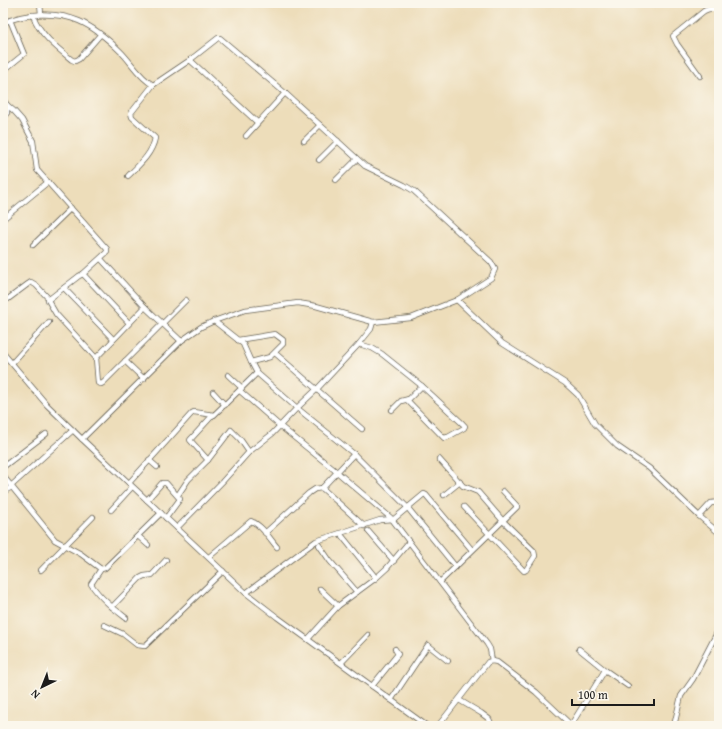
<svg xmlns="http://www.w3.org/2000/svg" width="722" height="729" font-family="'Gentium Book Plus',serif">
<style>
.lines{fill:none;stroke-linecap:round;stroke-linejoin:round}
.street-casing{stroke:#656053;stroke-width:6}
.street{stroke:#fff;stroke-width:4.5}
</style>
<rect width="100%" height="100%" fill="#fbf7ec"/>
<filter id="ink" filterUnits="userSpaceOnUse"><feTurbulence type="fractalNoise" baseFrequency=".025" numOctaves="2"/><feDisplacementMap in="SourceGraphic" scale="8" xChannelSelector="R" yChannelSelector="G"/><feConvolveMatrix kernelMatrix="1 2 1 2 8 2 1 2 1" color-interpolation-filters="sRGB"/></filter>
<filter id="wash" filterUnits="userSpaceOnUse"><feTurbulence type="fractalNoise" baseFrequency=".012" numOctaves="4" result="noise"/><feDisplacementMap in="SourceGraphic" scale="16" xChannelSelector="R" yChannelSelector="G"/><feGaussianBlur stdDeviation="0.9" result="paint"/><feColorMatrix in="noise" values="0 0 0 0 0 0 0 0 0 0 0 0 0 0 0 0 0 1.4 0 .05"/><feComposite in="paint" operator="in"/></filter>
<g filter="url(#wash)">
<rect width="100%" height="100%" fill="#edddba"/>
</g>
<g filter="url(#ink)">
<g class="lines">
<g class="street-casing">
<g id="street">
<polyline points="40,3 41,14"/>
<path d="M33,15C39,34 57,48 72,60L75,61L79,59L100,35"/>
<path d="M3,23C25,13 56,11 79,21C93,27 110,41 121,52C132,63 139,77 153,85L190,60L218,38H220L285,93L365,166L404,185L414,191L491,262L495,269L491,278L457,300L411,318L373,322L316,306L298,303L245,310L214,321L201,327L181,341L82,439"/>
<polyline points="190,60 257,122"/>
<polyline points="3,71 24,54 10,20"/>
<path d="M700,76L677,44L673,36L704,11C710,8 714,8 719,12"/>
<polyline points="3,99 7,105 7,113 3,117"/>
<polyline points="7,105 14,111 22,120 33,141 37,170 107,249 107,252 83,274 79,276 48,300 56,314 96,358 98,383 101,384 103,383 186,300"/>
<polyline points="246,136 285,93"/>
<polyline points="304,141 320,125"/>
<polyline points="319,160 338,141"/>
<path d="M128,176C139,165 152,154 155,138L132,117L131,113L153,85"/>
<polyline points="336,180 357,159"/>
<polyline points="3,219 48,182"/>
<polyline points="33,245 71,208"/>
<polyline points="101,259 145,307 181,341"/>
<polyline points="83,274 129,323"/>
<polyline points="64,288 113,339"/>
<polyline points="3,297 6,300 8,299 28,284 31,282 36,285 49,299"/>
<polyline points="457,300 502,343 565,383 578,395 595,424 617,446 649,468 699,516"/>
<polyline points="214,321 243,344 251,362 257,373 297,408 354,454 407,507 455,566"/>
<polyline points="238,340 275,334 283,340 283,344 270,357 251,362"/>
<polyline points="359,344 372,348 382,354 422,386 463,424 465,426 464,428 448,437 444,438 407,400"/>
<polyline points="3,353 47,405 82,439 246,593 277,617 427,726"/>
<polyline points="275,353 362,429"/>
<polyline points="96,358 145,307"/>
<polyline points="125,361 144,379"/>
<polyline points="12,363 49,322"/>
<polyline points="228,375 242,388"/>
<polyline points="240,391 280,426 337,472 391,518 487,644 490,649 492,661"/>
<polyline points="213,392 225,405"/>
<polyline points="392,410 401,401 409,399 422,386"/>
<polyline points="439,459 463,486 478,492 503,521 534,551 535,556 526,570 524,571 464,507"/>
<polyline points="149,460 157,467"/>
<polyline points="208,460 190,440 212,416"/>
<polyline points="3,467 46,434"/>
<polyline points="3,476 55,540 81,554 101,569 105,568 161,513"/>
<polyline points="129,483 192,413 194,412 214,415 257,373"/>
<polyline points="11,486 73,430"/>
<polyline points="322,488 364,526"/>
<polyline points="3,492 12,487"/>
<polyline points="178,495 188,480 208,460 231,430 240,439 249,452"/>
<polyline points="444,495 460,482"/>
<polyline points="147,500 162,483 166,483 180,499 166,518"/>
<polyline points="719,502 711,503 699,516 719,533"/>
<polyline points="111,510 132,487"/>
<polyline points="177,528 222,482 249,452 272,434 297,408 317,389 359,344 371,329 373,322"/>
<polyline points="368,531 394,561"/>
<polyline points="265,533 309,493 315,489 322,488 354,454"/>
<polyline points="138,536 148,545"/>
<polyline points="342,536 376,578"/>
<polyline points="319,545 330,561 357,592"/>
<path d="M209,557L251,521C262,525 270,539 277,547"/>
<path d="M101,569L91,584C100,598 113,608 126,618"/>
<polyline points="41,570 93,517"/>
<polyline points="440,582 517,507 517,506 503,491"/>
<polyline points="320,589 338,606"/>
<polyline points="246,593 316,541 380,520 394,519 424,494 426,495 472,550"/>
<polyline points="112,607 140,578 144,576 152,575 166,560"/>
<polyline points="104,625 123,634 137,645 145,646 223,571"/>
<polyline points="308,639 338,606 376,578 387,568 409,542"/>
<polyline points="579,649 605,670 628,686"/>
<polyline points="341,663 368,635"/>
<polyline points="372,686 398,654 395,649"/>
<polyline points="391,700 428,645 448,661"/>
<polyline points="459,700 481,713 489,719 492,726"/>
<polyline points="571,725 605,670"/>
<polyline points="438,726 488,662 492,661 497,662 536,692 572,726"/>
<polyline points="674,726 681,696 693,679 719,629"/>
</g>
</g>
<use href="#street" class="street"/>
</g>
</g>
<rect width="722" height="729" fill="none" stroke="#fbf7ec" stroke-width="16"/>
<g transform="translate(42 687) rotate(223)" stroke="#fbf7ec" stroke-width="3" paint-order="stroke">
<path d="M0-3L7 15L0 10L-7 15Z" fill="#1c1c1c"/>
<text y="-6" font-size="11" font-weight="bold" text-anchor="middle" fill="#1c1c1c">N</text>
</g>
<path d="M572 699v6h82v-6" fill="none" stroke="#1c1c1c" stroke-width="2"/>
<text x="578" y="699" font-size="12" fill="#1c1c1c" stroke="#fbf7ec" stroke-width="3" paint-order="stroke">100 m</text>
</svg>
